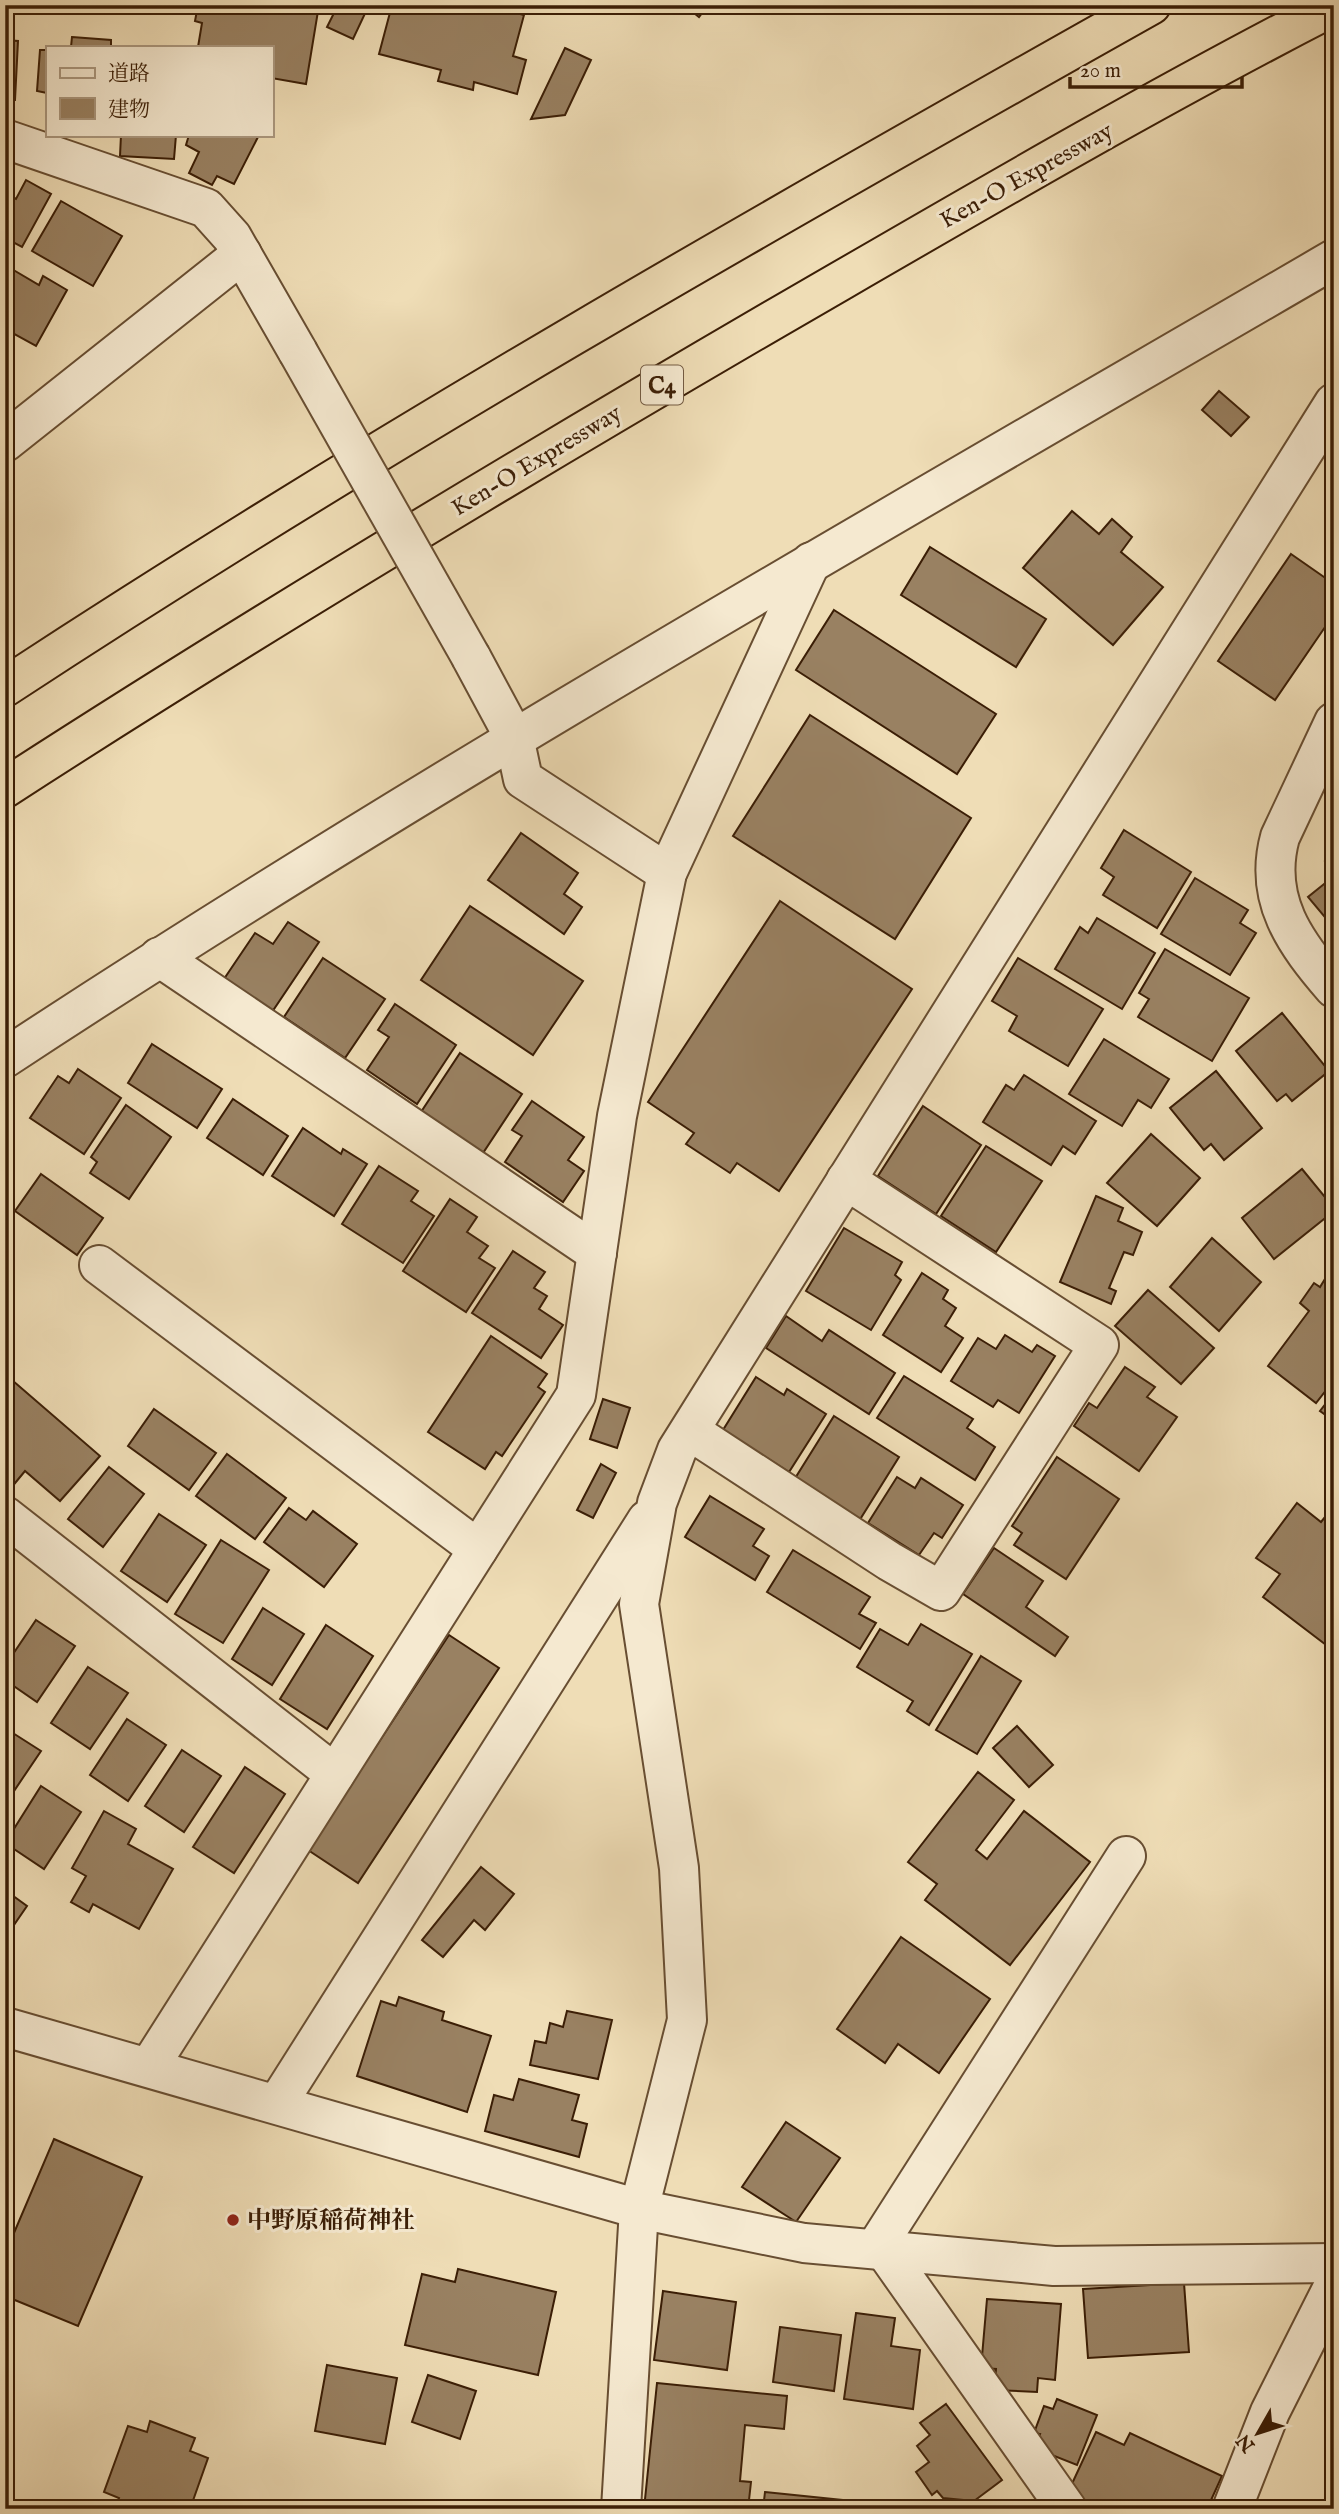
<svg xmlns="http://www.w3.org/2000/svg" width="1339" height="2514" font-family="'IM FELL English','Noto Serif JP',serif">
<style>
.building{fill:#998162;stroke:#3b1e06;stroke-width:2}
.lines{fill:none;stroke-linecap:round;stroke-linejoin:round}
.minor-casing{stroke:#684e32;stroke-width:42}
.highway-casing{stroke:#3b1e06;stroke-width:42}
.minor{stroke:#f5e9d0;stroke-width:38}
.highway{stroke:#efddb6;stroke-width:38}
.minor-bridge-casing{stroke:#684e32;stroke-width:42;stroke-linecap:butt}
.minor-bridge{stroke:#f5e9d0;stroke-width:38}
.poi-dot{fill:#8f2418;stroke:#f5e9d0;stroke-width:2.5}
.labels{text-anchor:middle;stroke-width:6;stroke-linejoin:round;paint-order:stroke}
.shield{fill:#f5e9d0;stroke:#735b43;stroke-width:2}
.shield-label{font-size:23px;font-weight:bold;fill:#3b1e06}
.street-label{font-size:24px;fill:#3b1e06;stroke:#f5e9d0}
.poi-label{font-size:24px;font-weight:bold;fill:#3b1e06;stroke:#f5e9d0;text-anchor:start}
</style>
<rect width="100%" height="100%" fill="#efddb6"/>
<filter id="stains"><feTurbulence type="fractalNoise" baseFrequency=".00286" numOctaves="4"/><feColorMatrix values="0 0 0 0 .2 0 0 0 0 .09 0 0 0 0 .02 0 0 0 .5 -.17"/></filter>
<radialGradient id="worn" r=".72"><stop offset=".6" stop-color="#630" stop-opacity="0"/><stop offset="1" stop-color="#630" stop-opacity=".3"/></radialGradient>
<g class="building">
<polygon points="97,5 168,5 168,11 97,8"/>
<polygon points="198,5 319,5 306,84 271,78 271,47 198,47 202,23 195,21"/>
<polygon points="338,5 369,5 353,39 327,27"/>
<polygon points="392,5 487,5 524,15 513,56 526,60 517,94 474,82 473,90 438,81 441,70 379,54"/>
<polygon points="684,5 708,5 699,17"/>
<polygon points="72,37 111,40 111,47 71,47"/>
<polygon points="5,40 18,41 15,100 5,100"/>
<polygon points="565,48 591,60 565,115 531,119"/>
<polygon points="40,50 47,50 47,93 37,91"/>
<polygon points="121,135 176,135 174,159 120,156"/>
<polygon points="189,135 259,135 234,184 217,176 212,185 189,173 199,152 186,145"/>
<polygon points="26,180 51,194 22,247 5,238 5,193 16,199"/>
<polygon points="61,201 122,236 93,286 32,251"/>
<polygon points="5,265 39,285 43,276 67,290 36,346 5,329"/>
<polygon points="1219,391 1249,417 1231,436 1202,410"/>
<polygon points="1072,511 1099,534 1112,519 1132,537 1121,552 1163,587 1113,645 1023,568"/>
<polygon points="930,547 1046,619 1016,667 901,595"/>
<polygon points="1291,554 1334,584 1334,614 1275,700 1218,661"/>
<polygon points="834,610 996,714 957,774 796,670"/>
<polygon points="810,715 971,818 895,939 733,836"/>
<polygon points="1124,830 1191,872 1157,928 1103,895 1114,877 1101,868"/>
<polygon points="521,833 578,873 564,894 582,907 564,934 488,880"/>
<polygon points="1334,853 1334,872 1325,861"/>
<polygon points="1334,876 1334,928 1308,897"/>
<polygon points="1195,878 1248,910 1240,923 1256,933 1230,975 1161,934"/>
<polygon points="780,901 912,989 779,1191 737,1163 730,1173 686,1144 694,1133 648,1102"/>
<polygon points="470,906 583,981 533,1055 421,980"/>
<polygon points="1097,918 1155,953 1122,1009 1055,969 1080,927 1088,933"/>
<polygon points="288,922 319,942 272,1012 224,979 255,933 273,944"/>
<polygon points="1165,949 1249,998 1212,1061 1138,1017 1149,999 1139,993"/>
<polygon points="323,958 385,999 345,1058 284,1017"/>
<polygon points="1018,958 1103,1009 1068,1066 1009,1031 1017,1016 992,1001"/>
<polygon points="395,1004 456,1045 417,1104 367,1070 389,1037 378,1030"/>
<polygon points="1282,1013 1329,1071 1292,1101 1286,1094 1277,1101 1236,1051"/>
<polygon points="1104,1039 1169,1079 1151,1108 1138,1100 1122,1126 1069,1094"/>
<polygon points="152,1044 222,1089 197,1128 128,1083"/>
<polygon points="460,1053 522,1094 483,1153 421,1112"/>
<polygon points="78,1069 121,1098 84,1154 30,1118 58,1076 69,1083"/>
<polygon points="1216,1071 1262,1128 1224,1160 1211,1144 1204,1150 1170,1108"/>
<polygon points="1024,1075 1096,1121 1075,1154 1063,1146 1051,1165 983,1122 1006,1085 1014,1090"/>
<polygon points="233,1099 288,1136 263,1175 207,1138"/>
<polygon points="532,1101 584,1137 568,1160 584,1171 563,1202 505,1162 522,1136 512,1130"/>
<polygon points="126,1105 171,1137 129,1199 90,1173 97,1162 91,1157"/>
<polygon points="923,1106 981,1145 936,1214 878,1176"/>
<polygon points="303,1128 341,1154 343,1149 367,1164 334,1216 272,1176"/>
<polygon points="1151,1134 1200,1178 1157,1226 1107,1183"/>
<polygon points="986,1146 1042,1181 996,1252 941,1216"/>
<polygon points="379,1166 418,1191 411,1201 434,1216 403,1263 342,1224"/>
<polygon points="1302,1169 1334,1208 1334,1211 1274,1259 1242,1218"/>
<polygon points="41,1174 103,1218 77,1255 15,1211"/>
<polygon points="1096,1196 1123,1208 1118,1221 1142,1232 1133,1255 1124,1252 1109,1288 1116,1291 1111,1304 1060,1282"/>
<polygon points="450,1199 477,1217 467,1232 488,1246 479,1258 495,1268 466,1312 403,1271"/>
<polygon points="844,1228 902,1262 895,1275 901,1280 871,1330 806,1291"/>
<polygon points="1212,1238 1261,1282 1219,1331 1170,1287"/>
<polygon points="513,1251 545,1272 534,1288 547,1296 539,1309 563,1325 541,1358 472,1313"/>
<polygon points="922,1273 948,1290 943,1299 956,1308 945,1326 963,1338 941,1372 883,1335"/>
<polygon points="1325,1279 1334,1285 1334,1380 1316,1403 1268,1366 1309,1311 1300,1303 1314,1283 1320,1287"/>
<polygon points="1148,1290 1214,1348 1181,1384 1115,1326"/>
<polygon points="786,1316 822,1341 829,1330 895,1373 869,1414 766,1348"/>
<polygon points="1005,1335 1032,1352 1037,1345 1055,1356 1019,1413 998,1400 993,1407 951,1381 978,1338 996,1349"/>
<polygon points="491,1336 547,1374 538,1387 545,1392 502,1456 496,1452 485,1469 428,1432"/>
<polygon points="1125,1367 1155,1387 1147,1397 1177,1417 1139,1471 1074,1426 1089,1403 1097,1408"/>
<polygon points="5,1374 100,1456 60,1501 25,1471 11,1488 5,1483"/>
<polygon points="904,1376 973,1419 967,1428 995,1447 975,1480 877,1418"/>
<polygon points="756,1377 784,1395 787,1389 826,1414 789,1472 723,1430"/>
<polygon points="1334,1393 1334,1421 1320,1411"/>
<polygon points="603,1399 630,1408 617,1448 590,1439"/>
<polygon points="154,1409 216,1453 189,1490 128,1446"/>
<polygon points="834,1416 899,1457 859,1521 794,1480"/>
<polygon points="227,1454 286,1498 255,1539 196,1496"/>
<polygon points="1057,1457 1119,1499 1066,1579 1014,1545 1022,1533 1012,1526"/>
<polygon points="601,1464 616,1473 593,1518 577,1510"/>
<polygon points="109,1467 144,1494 103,1547 68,1519"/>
<polygon points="897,1477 915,1488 921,1478 963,1505 942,1538 934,1533 919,1555 868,1523"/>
<polygon points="710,1496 764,1529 753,1546 769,1556 755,1580 685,1537"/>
<polygon points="1297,1503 1321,1522 1334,1506 1334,1651 1263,1597 1280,1574 1256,1558"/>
<polygon points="289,1508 306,1520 313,1511 357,1544 324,1587 264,1542"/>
<polygon points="159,1514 206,1545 167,1602 121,1571"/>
<polygon points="221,1540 269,1570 223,1643 175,1614"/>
<polygon points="994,1548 1043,1581 1026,1607 1068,1637 1055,1656 963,1594"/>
<polygon points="793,1550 870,1597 859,1614 876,1623 860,1649 767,1592"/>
<polygon points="263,1608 304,1634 272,1685 232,1659"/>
<polygon points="36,1620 75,1646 37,1702 5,1680 5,1666"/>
<polygon points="921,1624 972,1654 929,1725 907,1711 913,1701 857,1667 880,1629 908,1645"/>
<polygon points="326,1625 373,1656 327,1729 280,1699"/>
<polygon points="449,1635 499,1668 358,1883 308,1850"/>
<polygon points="981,1656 1021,1681 977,1754 936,1730"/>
<polygon points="88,1667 128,1693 90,1749 51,1723"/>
<polygon points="127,1719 166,1745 128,1801 90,1775"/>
<polygon points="1017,1726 1053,1765 1029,1787 993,1748"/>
<polygon points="5,1728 41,1751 14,1791 5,1785"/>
<polygon points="182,1750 221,1776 184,1832 145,1806"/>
<polygon points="245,1767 285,1794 234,1873 193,1847"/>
<polygon points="978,1772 1014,1800 976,1850 987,1859 1024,1811 1090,1862 1010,1965 925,1900 937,1884 908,1862"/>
<polygon points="41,1786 81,1812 44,1869 5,1843"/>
<polygon points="104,1811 136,1829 128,1844 173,1869 139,1929 93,1904 89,1912 71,1902 86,1876 72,1868"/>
<polygon points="481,1867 514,1894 485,1930 474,1920 443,1957 422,1940"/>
<polygon points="5,1890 27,1906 5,1938"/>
<polygon points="901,1937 990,1999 939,2073 898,2044 885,2063 837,2029"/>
<polygon points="399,1997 444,2012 442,2020 491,2036 467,2112 357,2076 381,2001 396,2006"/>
<polygon points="567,2011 612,2020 598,2079 530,2065 535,2041 546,2043 550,2023 563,2027"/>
<polygon points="519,2079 579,2095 572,2120 587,2124 579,2157 485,2131 494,2095 513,2100"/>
<polygon points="786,2122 840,2158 796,2222 742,2187"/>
<polygon points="54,2139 142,2177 78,2326 5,2296 5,2254"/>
<polygon points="458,2269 556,2292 538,2375 405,2345 422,2274 455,2282"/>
<polygon points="1184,2283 1189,2352 1088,2358 1083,2289"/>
<polygon points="663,2291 736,2302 727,2370 654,2360"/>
<polygon points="987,2299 1061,2304 1055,2380 1038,2378 1037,2392 994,2390 996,2369 981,2368"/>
<polygon points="856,2313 895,2318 891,2346 920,2350 913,2409 844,2399"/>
<polygon points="780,2327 841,2335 834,2391 773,2382"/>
<polygon points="327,2365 397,2378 385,2444 315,2431"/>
<polygon points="428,2375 476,2391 460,2439 412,2422"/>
<polygon points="657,2383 787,2396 784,2429 745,2425 740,2481 751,2482 748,2509 644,2509"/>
<polygon points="1057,2399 1097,2415 1077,2465 1034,2448 1040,2434 1034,2433 1044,2406 1053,2409"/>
<polygon points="946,2404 1002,2480 974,2501 943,2498 937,2491 932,2495 916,2472 929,2462 917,2446 930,2435 920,2423"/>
<polygon points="150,2421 195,2438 190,2451 208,2458 190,2509 115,2509 119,2498 104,2492 128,2426 147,2432"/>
<polygon points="1096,2432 1124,2445 1130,2433 1222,2476 1207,2509 1083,2509 1070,2488"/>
<polygon points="765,2492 842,2500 841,2509 763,2509"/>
</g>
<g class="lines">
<g class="minor-casing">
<g id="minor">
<polyline points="5,139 206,208 232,237 298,352"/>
<polyline points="5,442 242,254"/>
<polyline points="471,657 514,737 523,779 667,873"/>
<path d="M1334,722L1280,837C1263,899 1295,943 1334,988"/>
<polyline points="159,957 597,1253"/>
<path d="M5,1058C437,774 887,519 1334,259"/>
<polyline points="99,1265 478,1549"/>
<polyline points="690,1431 889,1561 941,1591 1099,1345 846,1180"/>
<polyline points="5,1516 335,1774"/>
<polyline points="5,2027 639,2209 804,2243 1054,2266 1334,2263"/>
<polyline points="149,2067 576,1395 617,1116 667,873 811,562"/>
<polyline points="277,2104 647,1520"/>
<polyline points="875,2249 1126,1856"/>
<polyline points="885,2251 1067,2509"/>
<polyline points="621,2509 639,2209 687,2020 679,1868 639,1604 657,1503 677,1450 1334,403"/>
<polyline points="1232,2509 1270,2412 1334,2285"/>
</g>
</g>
<g class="highway-casing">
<g id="highway">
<path d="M5,687C377,443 763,223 1151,5"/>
<path d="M5,788C257,625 514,471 773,320C958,213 1143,104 1334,6"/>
</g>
</g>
<use href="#minor" class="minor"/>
<use href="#highway" class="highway"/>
<g class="minor-bridge-casing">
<polyline id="minor-bridge" points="298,352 471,657"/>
</g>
<use href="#minor-bridge" class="minor-bridge"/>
</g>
<circle class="poi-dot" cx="233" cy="2220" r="7"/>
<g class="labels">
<rect class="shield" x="641" y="365.5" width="42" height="39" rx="5"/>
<g class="shield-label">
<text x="662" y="393">C4</text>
</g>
<g class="street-label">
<text transform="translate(1026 175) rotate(-29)" y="8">Ken-O Expressway</text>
<text transform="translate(536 460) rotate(-31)" y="8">Ken-O Expressway</text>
</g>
<g class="poi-label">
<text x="247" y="2228">中野原稲荷神社</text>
</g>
</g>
<rect width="1339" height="2514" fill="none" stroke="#efddb6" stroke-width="28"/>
<rect x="7" y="7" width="1325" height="2500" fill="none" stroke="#3b1e06" stroke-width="3.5"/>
<rect x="14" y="14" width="1311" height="2486" fill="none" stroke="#3b1e06" stroke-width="2"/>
<rect x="46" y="46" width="228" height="91" fill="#f5e9d0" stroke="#ab987f" stroke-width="2"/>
<rect x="60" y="68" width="35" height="10" fill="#f5e9d0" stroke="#ab987f" stroke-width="2"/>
<text x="108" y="80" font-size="21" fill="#3b1e06">道路</text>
<rect x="60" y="98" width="35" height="21" fill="#998162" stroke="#ab987f" stroke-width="2"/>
<text x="108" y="116" font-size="21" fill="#3b1e06">建物</text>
<g transform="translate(1258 2433) rotate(231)" stroke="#f5e9d0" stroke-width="5" paint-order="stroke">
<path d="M0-5L12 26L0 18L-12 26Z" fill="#3b1e06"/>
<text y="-10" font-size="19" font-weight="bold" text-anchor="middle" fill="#3b1e06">N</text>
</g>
<path d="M1070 77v10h172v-10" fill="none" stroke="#3b1e06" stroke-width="3.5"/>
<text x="1080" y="77" font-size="21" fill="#3b1e06" stroke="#f5e9d0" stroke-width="5" paint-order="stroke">20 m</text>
<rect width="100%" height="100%" filter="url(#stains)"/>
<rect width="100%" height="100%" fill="url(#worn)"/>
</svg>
